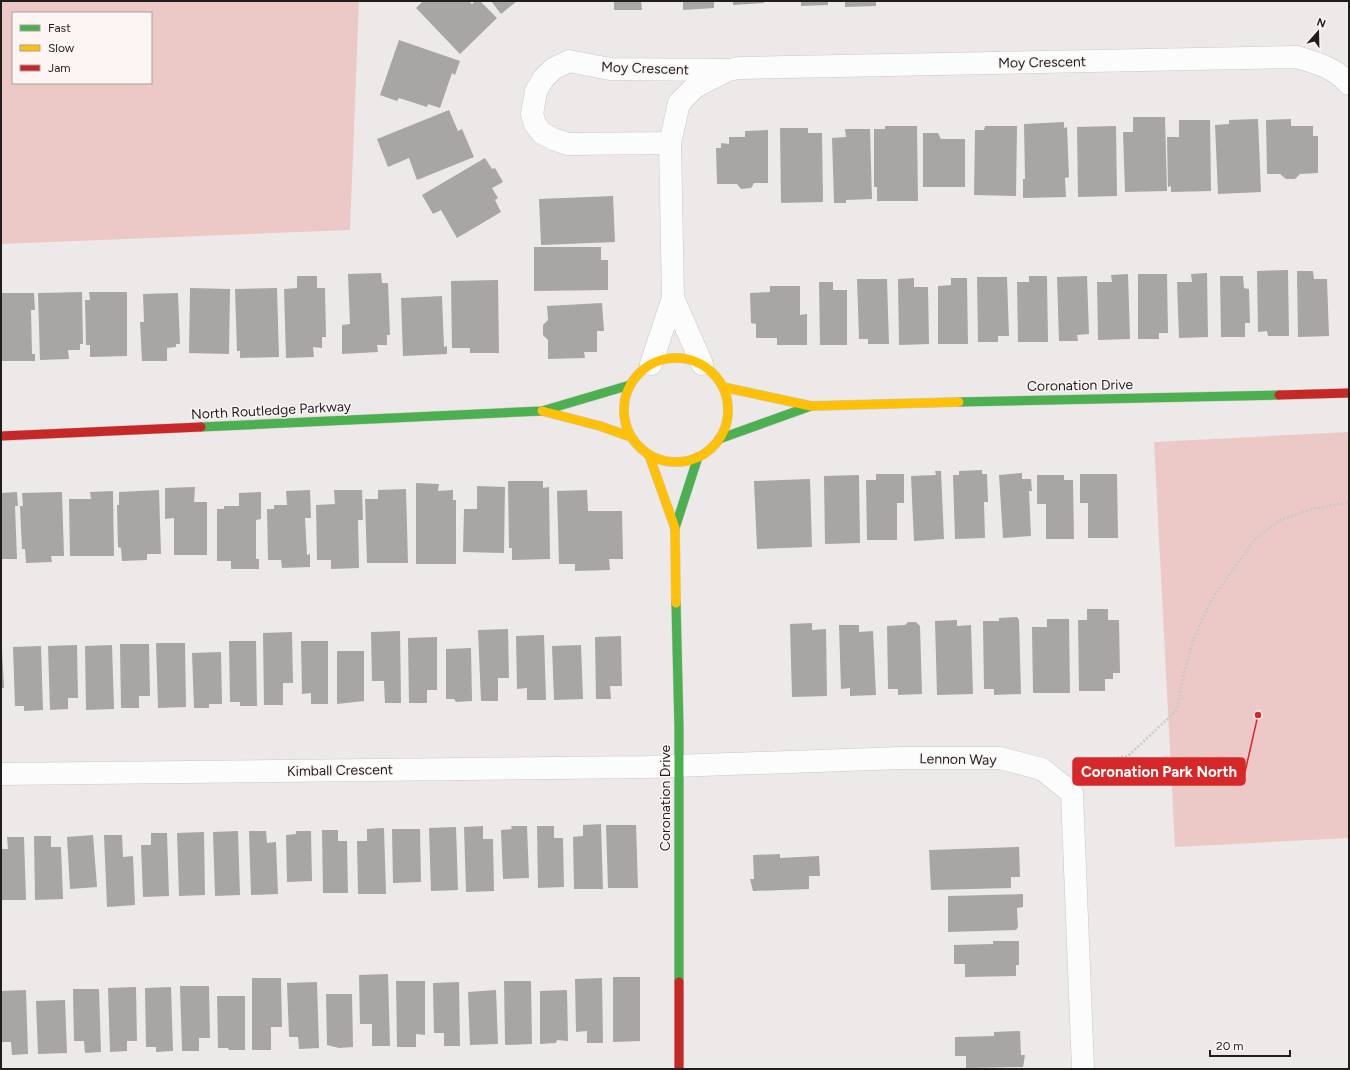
<svg xmlns="http://www.w3.org/2000/svg" width="1350" height="1070" font-family="Figtree,sans-serif">
<style>
.green{fill:#ecc9c6;fill-rule:evenodd}
.building{fill:#a8a5a5}
.lines{fill:none;stroke-linecap:round;stroke-linejoin:round}
.street-casing{stroke:#cac7c7;stroke-width:23}
.fast-casing{stroke:#cac7c7;stroke-width:10}
.slow-casing{stroke:#cac7c7;stroke-width:10}
.jam-casing{stroke:#cac7c7;stroke-width:10}
.path{stroke:#c9c9c9;stroke-width:2.5;stroke-dasharray:2 2;stroke-linecap:butt}
.street{stroke:#fcfcfc;stroke-width:22}
.fast{stroke:#4caf50;stroke-width:9}
.slow{stroke:#ffc107;stroke-width:9}
.jam{stroke:#c62828;stroke-width:9}
.labels{text-anchor:middle;stroke-width:3;stroke-linejoin:round;paint-order:stroke}
.street-label{font-size:14px;fill:#201e1d;stroke:#fdf5f4}
.leader{fill:none;stroke:#d62828;stroke-width:1.5}
.callout-dot{fill:#d62828;stroke:#fdf5f4;stroke-width:1.5}
.callout{fill:#d62828;stroke:#d62828;stroke-width:1.5}
.callout-label{font-size:15px;text-anchor:middle;font-weight:bold;fill:#fff}
</style>
<rect width="100%" height="100%" fill="#ede9e9"/>
<g class="green">
<path d="M1,1H359L350,230L1,244ZM13,13H151V83H13Z"/>
<polygon points="1349,432 1349,838 1175,847 1154,442"/>
</g>
<g class="building">
<polygon points="423,1 469,1 472,4 475,1 480,1 497,18 460,54 416,8"/>
<polygon points="491,1 517,1 501,14"/>
<polygon points="614,1 641,1 642,10 614,10"/>
<polygon points="683,1 714,1 714,8 683,10"/>
<polygon points="733,1 764,1 764,3 733,5"/>
<polygon points="801,1 828,1 828,5 801,6"/>
<polygon points="845,1 876,1 876,6 845,7"/>
<polygon points="399,40 460,61 455,75 452,73 440,108 428,104 427,107 399,98 397,101 380,95"/>
<polygon points="449,110 458,131 462,129 474,157 417,180 409,158 388,167 377,139"/>
<polygon points="1133,117 1165,117 1167,191 1125,192 1123,132 1133,132"/>
<polygon points="1258,119 1261,192 1218,194 1215,125 1229,124 1229,120"/>
<polygon points="1291,119 1291,126 1313,126 1313,136 1318,136 1318,173 1300,174 1295,179 1286,179 1280,174 1267,174 1266,120"/>
<polygon points="1179,120 1210,120 1211,191 1171,192 1171,186 1168,187 1167,137 1179,137"/>
<polygon points="1064,122 1064,128 1067,127 1069,177 1065,178 1066,197 1023,198 1023,179 1025,179 1024,124"/>
<polygon points="885,126 917,126 918,201 877,201 877,187 874,187 874,129 885,129"/>
<polygon points="985,126 1017,126 1016,196 974,195 975,130 984,130"/>
<polygon points="1116,126 1117,196 1078,197 1077,127"/>
<polygon points="780,128 808,128 808,133 822,133 823,202 781,203"/>
<polygon points="845,129 870,129 872,199 846,200 846,203 834,203 832,138 846,137"/>
<polygon points="768,130 768,183 754,183 751,188 741,189 737,184 717,184 716,148 721,148 721,143 729,144 729,137 745,137 745,131"/>
<polygon points="923,133 938,133 941,139 965,139 965,187 923,187"/>
<polygon points="485,158 492,169 495,168 503,182 492,188 498,198 495,200 501,212 457,238 441,210 433,214 422,195"/>
<polygon points="613,196 615,242 541,245 539,199"/>
<polygon points="534,247 601,247 601,260 608,260 608,290 534,291"/>
<polygon points="1288,270 1289,336 1268,336 1267,331 1258,332 1257,271"/>
<polygon points="1297,271 1313,271 1314,279 1327,279 1329,336 1298,337"/>
<polygon points="381,273 382,283 388,283 390,335 387,335 387,345 377,345 378,352 342,354 342,325 350,324 348,274"/>
<polygon points="1207,273 1208,337 1179,338 1177,282 1192,282 1191,274"/>
<polygon points="1128,274 1130,339 1098,340 1097,282 1112,282 1111,275"/>
<polygon points="1138,274 1167,274 1168,333 1159,333 1159,339 1138,339"/>
<polygon points="297,276 317,276 317,288 325,288 326,337 322,337 322,348 313,347 314,357 286,358 284,289 297,288"/>
<polygon points="1029,276 1047,276 1048,342 1018,342 1017,282 1029,282"/>
<polygon points="1087,276 1089,334 1077,335 1078,341 1059,341 1057,277"/>
<polygon points="1220,276 1243,276 1244,288 1249,289 1250,323 1245,323 1245,337 1221,337"/>
<polygon points="977,277 1007,277 1009,336 998,336 998,342 978,342"/>
<polygon points="914,278 914,287 928,287 929,344 899,345 898,279"/>
<polygon points="951,278 967,278 968,344 938,344 938,286 951,285"/>
<polygon points="857,279 887,279 889,344 868,344 868,339 859,339"/>
<polygon points="498,280 499,353 470,353 470,348 452,348 451,281"/>
<polygon points="819,282 833,282 833,290 847,290 847,345 820,345"/>
<polygon points="770,286 800,286 800,315 807,314 807,345 777,345 777,338 756,338 756,324 751,323 750,293 770,292"/>
<polygon points="190,288 230,289 229,354 189,353"/>
<polygon points="277,288 279,357 240,358 240,351 237,351 235,289"/>
<polygon points="82,292 83,344 80,344 80,350 68,350 69,359 40,360 38,293"/>
<polygon points="89,292 127,292 127,356 90,357 90,345 86,345 85,300 90,300"/>
<polygon points="1,293 34,293 35,310 31,310 32,354 35,354 35,361 1,361"/>
<polygon points="178,293 180,344 176,344 176,347 167,348 167,361 142,361 140,322 144,322 143,294"/>
<polygon points="442,296 444,347 447,346 447,354 403,356 401,298"/>
<polygon points="602,303 604,331 597,331 597,352 584,352 585,358 548,359 548,340 543,335 543,325 548,320 547,306"/>
<polygon points="982,470 982,474 987,474 988,502 984,502 985,538 955,539 953,475 959,475 959,471"/>
<polygon points="935,471 941,471 944,539 914,541 911,476 936,475"/>
<polygon points="1022,473 1022,479 1031,479 1032,491 1029,491 1031,536 1003,538 999,475"/>
<polygon points="876,474 904,474 904,503 897,503 897,540 867,540 866,480 876,480"/>
<polygon points="1080,474 1117,474 1118,538 1088,538 1088,503 1080,503"/>
<polygon points="859,475 860,543 825,544 824,476"/>
<polygon points="1037,475 1064,475 1064,480 1073,480 1074,539 1046,539 1046,504 1037,504"/>
<polygon points="810,479 812,547 757,549 754,481"/>
<polygon points="508,481 543,481 543,488 549,487 550,559 512,560 512,548 509,548"/>
<polygon points="416,483 439,484 438,491 453,490 453,500 456,500 456,564 416,564"/>
<polygon points="477,486 505,487 504,553 463,552 464,509 477,509"/>
<polygon points="195,487 194,502 207,502 207,555 174,555 174,518 165,519 165,488"/>
<polygon points="406,489 408,563 367,563 365,499 378,499 378,490"/>
<polygon points="159,490 161,554 147,554 147,560 122,561 121,548 118,547 117,505 119,505 119,492"/>
<polygon points="310,490 311,518 305,518 307,555 310,554 310,567 282,568 281,560 268,560 267,509 274,509 274,505 287,505 286,491"/>
<polygon points="334,490 362,490 363,520 358,520 359,568 331,569 331,560 317,560 316,505 335,504"/>
<polygon points="587,490 588,511 622,511 623,559 609,559 610,570 575,571 575,564 559,564 557,491"/>
<polygon points="113,491 114,556 70,556 69,499 91,499 90,492"/>
<polygon points="17,492 18,506 15,506 17,559 1,559 1,493"/>
<polygon points="62,492 64,556 51,556 52,562 26,563 25,549 22,549 20,506 23,506 22,493"/>
<polygon points="261,492 261,519 256,520 256,559 259,559 259,569 231,569 231,561 217,561 217,509 224,509 224,506 239,506 239,493"/>
<polygon points="1087,609 1108,609 1108,620 1119,620 1120,673 1113,673 1113,679 1105,679 1105,691 1079,691 1078,620 1087,620"/>
<polygon points="1017,617 1019,620 1021,694 994,695 994,689 984,689 983,621 999,621 999,618"/>
<polygon points="1047,619 1069,619 1070,693 1033,693 1032,627 1047,627"/>
<polygon points="957,620 957,626 971,625 973,694 937,695 935,621"/>
<polygon points="908,622 916,622 920,626 922,694 898,695 898,689 888,689 887,626 905,625"/>
<polygon points="812,623 812,630 826,629 827,696 792,697 790,624"/>
<polygon points="839,625 859,625 859,632 873,631 876,695 850,696 850,688 841,689"/>
<polygon points="508,629 509,678 498,678 498,701 481,701 478,630"/>
<polygon points="400,631 401,703 385,703 384,681 372,681 371,632"/>
<polygon points="292,632 293,683 283,683 283,705 264,705 263,633"/>
<polygon points="544,635 546,700 527,700 527,688 517,689 516,636"/>
<polygon points="621,636 622,686 610,686 611,699 596,699 595,637"/>
<polygon points="437,637 437,690 427,690 427,703 409,703 408,638"/>
<polygon points="229,641 256,641 257,706 240,706 240,702 230,702"/>
<polygon points="301,641 328,641 328,704 311,704 311,693 302,694"/>
<polygon points="156,643 185,643 186,707 158,708"/>
<polygon points="120,644 149,644 150,696 139,696 139,708 121,708"/>
<polygon points="77,645 78,698 68,698 68,709 50,710 48,646"/>
<polygon points="112,645 114,709 86,710 85,646"/>
<polygon points="581,645 583,699 554,700 552,646"/>
<polygon points="41,646 43,710 24,711 24,706 15,706 13,647"/>
<polygon points="471,648 472,701 456,702 454,699 446,699 446,649"/>
<polygon points="1,650 2,650 4,688 1,688"/>
<polygon points="337,651 364,651 364,701 337,704"/>
<polygon points="221,652 222,704 209,704 209,708 194,708 192,653"/>
<polygon points="601,824 603,889 574,889 573,837 583,836 583,825"/>
<polygon points="606,825 636,825 638,888 608,888"/>
<polygon points="483,826 483,839 493,839 494,891 466,892 464,827"/>
<polygon points="511,826 527,826 529,878 503,879 501,830 512,829"/>
<polygon points="537,826 554,826 554,838 563,838 564,887 538,888"/>
<polygon points="456,827 458,890 431,891 429,828"/>
<polygon points="382,828 384,828 386,894 358,894 357,841 367,841 367,829"/>
<polygon points="392,829 420,829 421,882 393,883"/>
<polygon points="322,830 338,830 338,841 347,841 348,893 323,893"/>
<polygon points="238,831 240,895 215,896 213,832"/>
<polygon points="249,831 266,831 267,843 276,842 278,894 251,895"/>
<polygon points="296,831 311,831 312,881 287,882 286,835 296,834"/>
<polygon points="204,832 205,895 179,896 177,833"/>
<polygon points="151,833 167,833 169,896 143,897 141,845 151,845"/>
<polygon points="93,835 97,887 70,889 67,837"/>
<polygon points="104,835 122,835 123,857 133,856 135,905 107,907"/>
<polygon points="34,836 51,836 51,847 61,847 63,899 35,900"/>
<polygon points="7,837 24,837 26,900 1,900 1,849 8,849"/>
<polygon points="1019,847 1020,877 1011,877 1011,888 931,890 929,850"/>
<polygon points="780,854 780,858 819,856 820,876 809,876 809,889 753,891 750,879 754,879 753,855"/>
<polygon points="1023,894 1023,907 1017,908 1018,927 1016,930 948,932 948,896"/>
<polygon points="993,941 1019,941 1019,965 1016,965 1016,976 965,977 965,964 954,964 954,945 993,944"/>
<polygon points="388,974 390,1046 372,1046 372,1024 360,1024 359,975"/>
<polygon points="613,977 640,977 640,1041 613,1042"/>
<polygon points="252,978 281,978 282,1027 271,1027 271,1050 252,1050"/>
<polygon points="602,978 603,1043 587,1043 587,1031 576,1032 575,979"/>
<polygon points="396,981 425,981 425,1035 416,1034 416,1047 397,1047"/>
<polygon points="504,981 531,981 532,1044 505,1045"/>
<polygon points="317,982 319,1048 299,1049 298,1037 289,1037 287,983"/>
<polygon points="459,982 460,1046 444,1046 444,1033 434,1033 433,983"/>
<polygon points="180,986 209,986 210,1038 199,1038 199,1051 182,1051"/>
<polygon points="136,987 137,1041 127,1041 127,1051 110,1052 108,988"/>
<polygon points="171,987 173,1051 156,1052 156,1047 146,1047 145,988"/>
<polygon points="73,989 99,989 101,1052 85,1053 84,1041 74,1041"/>
<polygon points="26,990 28,1054 12,1055 11,1042 1,1042 1,991"/>
<polygon points="496,990 498,1044 470,1045 468,992"/>
<polygon points="567,990 568,1041 557,1040 556,1043 540,1044 540,991"/>
<polygon points="326,994 352,994 353,1047 339,1048 327,1045"/>
<polygon points="217,996 245,996 245,1050 229,1050 228,1048 218,1048"/>
<polygon points="65,1000 67,1053 38,1054 36,1001"/>
<polygon points="1020,1031 1021,1055 1025,1055 1023,1067 966,1068 966,1056 955,1056 955,1037 994,1036 994,1032"/>
</g>
<g class="lines">
<g class="street-casing">
<g id="street">
<polyline points="670,143 568,144 553,139 542,133 535,124 532,114 536,91 543,79 553,69 569,61 610,69 723,70"/>
<polyline points="673,298 702,364"/>
<path d="M651,364L673,298L670,143L679,103L695,87L728,70L739,68L1297,57C1318,64 1334,67 1349,84"/>
<polyline points="1,774 647,767 901,758 1000,758 1042,769 1072,793 1083,1069"/>
</g>
</g>
<g class="fast-casing">
<g id="fast">
<polyline points="959,402 1279,395"/>
<polyline points="201,427 542,411 630,385"/>
<polyline points="719,439 811,406"/>
<polyline points="675,528 698,457"/>
<polyline points="676,603 679,728 679,982"/>
</g>
</g>
<g class="slow-casing">
<g id="slow">
<circle cx="676" cy="410" r="52"/>
<polyline points="723,387 811,406 959,402"/>
<polyline points="542,411 600,426 631,437"/>
<polyline points="649,455 675,528 676,603"/>
</g>
</g>
<g class="jam-casing">
<g id="jam">
<polyline points="1279,395 1349,393"/>
<polyline points="1,436 201,427"/>
<polyline points="679,982 679,1069"/>
</g>
</g>
<polyline class="path" points="1095,766 1108,759 1128,756 1177,710 1184,672 1194,638 1212,599 1255,539 1280,520 1313,509 1349,502"/>
<use href="#street" class="street"/>
<use href="#fast" class="fast"/>
<use href="#slow" class="slow"/>
<use href="#jam" class="jam"/>
</g>
<g class="labels">
<g class="street-label">
<text transform="translate(1042 62) rotate(-1)" y="5">Moy Crescent</text>
<text transform="translate(645 68) rotate(2)" y="5">Moy Crescent</text>
<text transform="translate(1080 385) rotate(-1)" y="5">Coronation Drive</text>
<text transform="translate(271 410) rotate(-3)" y="5">North Routledge Parkway</text>
<text transform="translate(958 759) rotate(1)" y="5">Lennon Way</text>
<text transform="translate(340 770) rotate(-1)" y="5">Kimball Crescent</text>
<text transform="translate(665 798) rotate(-90)" y="5">Coronation Drive</text>
</g>
</g>
<path class="leader" d="M1258 715L1245 772"/>
<circle class="callout-dot" cx="1258" cy="715" r="4"/>
<rect class="callout" x="1073" y="758" width="172" height="27" rx="4"/>
<g class="callout-label">
<text x="1159" y="777">Coronation Park North</text>
</g>
<rect width="1350" height="1070" fill="none" stroke="#201e1d" stroke-width="4"/>
<rect x="12" y="12" width="140" height="72" fill="#fdf5f4" stroke="#a59f9e"/>
<rect x="20" y="25" width="20" height="6" fill="#4caf50" stroke="#a59f9e"/>
<text x="48" y="32" font-size="12" fill="#201e1d">Fast</text>
<rect x="20" y="45" width="20" height="6" fill="#ffc107" stroke="#a59f9e"/>
<text x="48" y="52" font-size="12" fill="#201e1d">Slow</text>
<rect x="20" y="65" width="20" height="6" fill="#c62828" stroke="#a59f9e"/>
<text x="48" y="72" font-size="12" fill="#201e1d">Jam</text>
<g transform="translate(1318 32) rotate(20)" stroke="#fdf5f4" stroke-width="3" paint-order="stroke">
<path d="M0-3L7 15L0 10L-7 15Z" fill="#201e1d"/>
<text y="-6" font-size="11" font-weight="bold" text-anchor="middle" fill="#201e1d">N</text>
</g>
<path d="M1210 1050v6h80v-6" fill="none" stroke="#201e1d" stroke-width="2"/>
<text x="1216" y="1050" font-size="12" fill="#201e1d" stroke="#fdf5f4" stroke-width="3" paint-order="stroke">20 m</text>
</svg>
